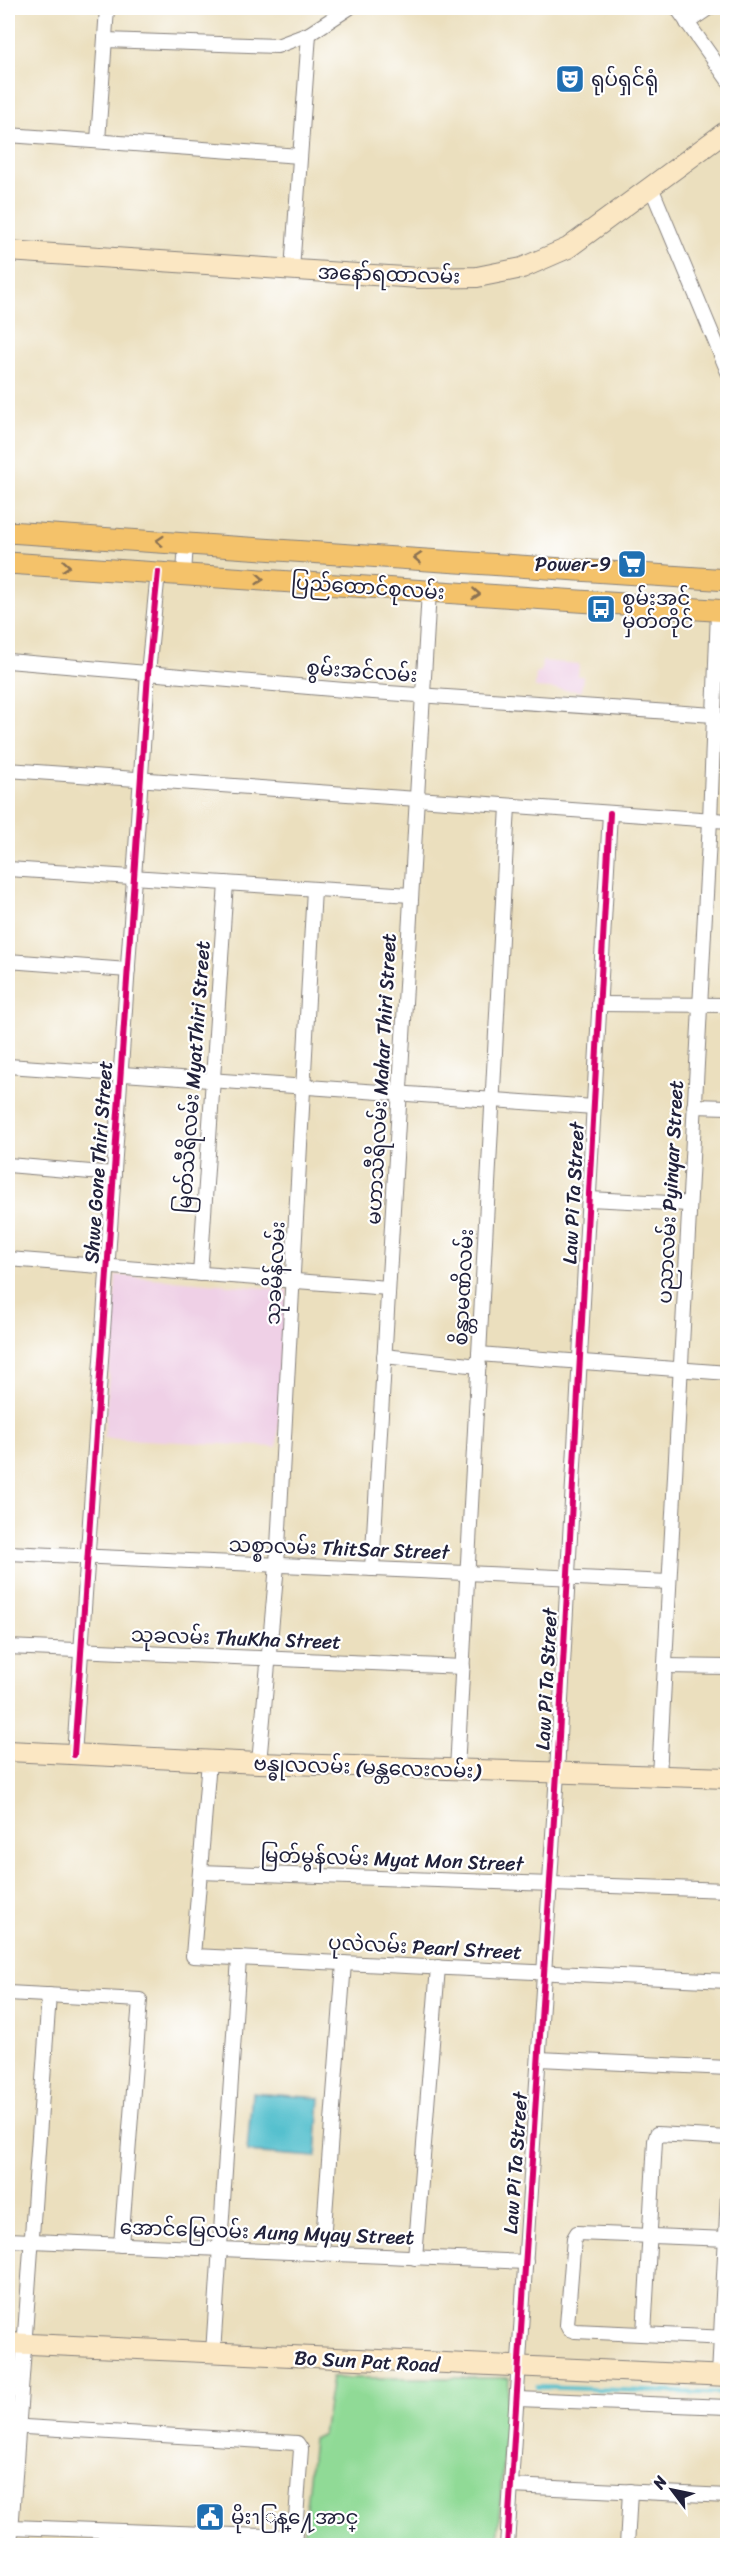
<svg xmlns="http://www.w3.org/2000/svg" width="735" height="2553" font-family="Sriracha,'Noto Sans Myanmar',sans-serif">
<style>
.built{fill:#efd0e6}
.green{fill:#90da96;stroke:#597e68;stroke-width:1.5}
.water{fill:#53bfcd;stroke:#3a7084;stroke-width:1.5}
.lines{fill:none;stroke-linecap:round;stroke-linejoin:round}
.stream{stroke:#53bfcd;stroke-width:4}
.street-casing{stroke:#86807c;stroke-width:16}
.secondary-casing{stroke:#86807c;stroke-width:22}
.primary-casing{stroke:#86807c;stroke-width:23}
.street{stroke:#fff;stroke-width:14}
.secondary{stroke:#fbe7c3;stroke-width:20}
.primary{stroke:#f4c26a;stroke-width:21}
.cycleway-casing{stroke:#fff;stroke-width:10}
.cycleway{stroke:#d6006c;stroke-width:6}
.oneway{stroke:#8b7252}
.labels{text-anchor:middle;stroke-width:4.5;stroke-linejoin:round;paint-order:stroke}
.poi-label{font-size:20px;fill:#22223b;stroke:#fff;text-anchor:start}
.street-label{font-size:20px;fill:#22223b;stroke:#fff}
</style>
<rect width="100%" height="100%" fill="#fff"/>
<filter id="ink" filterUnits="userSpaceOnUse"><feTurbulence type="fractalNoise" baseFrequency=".0167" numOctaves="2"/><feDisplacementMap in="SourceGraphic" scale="12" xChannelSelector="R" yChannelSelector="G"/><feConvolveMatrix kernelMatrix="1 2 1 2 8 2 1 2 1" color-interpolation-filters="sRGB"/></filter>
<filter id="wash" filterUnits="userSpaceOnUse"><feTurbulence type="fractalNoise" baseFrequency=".008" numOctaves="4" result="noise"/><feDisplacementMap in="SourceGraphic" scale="24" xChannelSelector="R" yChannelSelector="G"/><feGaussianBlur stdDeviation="1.35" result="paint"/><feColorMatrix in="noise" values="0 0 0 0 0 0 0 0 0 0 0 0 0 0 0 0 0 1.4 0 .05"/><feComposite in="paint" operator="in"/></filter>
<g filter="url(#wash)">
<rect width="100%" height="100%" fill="#ebdfbe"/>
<g class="built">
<polygon points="542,661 579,664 578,676 583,676 581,691 535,688 536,673 541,673"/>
<polygon points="116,1275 288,1290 277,1447 104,1438"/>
</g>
<polygon class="green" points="332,2378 509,2378 497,2545 302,2545 313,2439 323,2434"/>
<polygon class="water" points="252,2093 320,2098 316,2157 247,2152"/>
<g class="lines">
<polyline class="stream" points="537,2387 728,2394"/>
</g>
</g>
<g filter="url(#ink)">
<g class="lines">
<g class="street-casing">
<g id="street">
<polyline points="677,8 728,80"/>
<polyline points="687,23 709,8"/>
<polyline points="105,40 277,46 309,34 349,8"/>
<polyline points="8,135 300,156"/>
<polyline points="98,141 107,8"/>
<polyline points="651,187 728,372"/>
<polyline points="292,270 309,34"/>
<polyline points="184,574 186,543"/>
<polyline points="8,661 344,690 714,715"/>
<polyline points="8,770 728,821"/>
<polyline points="8,869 411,895"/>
<polyline points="8,961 128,970"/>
<polyline points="599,1004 728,1005"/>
<polyline points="8,1066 594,1107"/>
<polyline points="694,1106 728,1107"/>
<polyline points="8,1165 114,1174"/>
<polyline points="589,1199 689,1204"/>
<polyline points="8,1259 388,1288"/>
<polyline points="200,1274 226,883"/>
<polyline points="479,1354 728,1373"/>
<polyline points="384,1356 479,1366"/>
<polyline points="8,1553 669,1582"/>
<polyline points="372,1569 429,591"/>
<polyline points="8,1647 463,1667"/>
<polyline points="665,1666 728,1667"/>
<polyline points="74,1755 148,673 158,572"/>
<polyline points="209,1761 193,1956 728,1981"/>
<polyline points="259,1763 277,1565 314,889"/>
<polyline points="457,1770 508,806"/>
<polyline points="659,1776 710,820 718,611"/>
<polyline points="200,1872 728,1890"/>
<polyline points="8,1993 140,2000 121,2245"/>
<polyline points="539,2059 728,2068"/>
<polyline points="728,2239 577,2233 574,2238 567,2325 569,2329 575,2331 728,2338"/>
<polyline points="8,2240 526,2262"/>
<polyline points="322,2254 344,1963"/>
<polyline points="415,2258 438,1967"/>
<polyline points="644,2334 655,2141 657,2134 728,2138"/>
<polyline points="213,2353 239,1958"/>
<polyline points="719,2376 728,2194"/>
<polyline points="517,2399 728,2407"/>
<polyline points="8,2426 297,2443 301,2449 294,2546"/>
<polyline points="511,2486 728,2496"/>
<polyline points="11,2527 294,2537"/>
<polyline points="10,2546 49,1995"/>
<polyline points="507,2546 557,1773 610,813"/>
<polyline points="627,2546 630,2491"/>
</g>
</g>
<g class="secondary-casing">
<g id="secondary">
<polyline points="8,251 419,278 477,277 522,268 568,248 728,130"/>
<polyline points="8,1751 259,1763 728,1778"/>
<polyline points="8,2343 728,2376"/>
</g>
</g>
<g class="primary-casing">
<g id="primary">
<polyline points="8,532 728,580"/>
<polyline points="8,563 728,611"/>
</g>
</g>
<use href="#street" class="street"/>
<use href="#secondary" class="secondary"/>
<use href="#primary" class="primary"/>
<g class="cycleway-casing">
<g id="cycleway">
<polyline points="74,1755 148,673 158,572"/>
<polyline points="507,2546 557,1773 610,813"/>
</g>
</g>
<use href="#cycleway" class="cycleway"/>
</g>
<defs><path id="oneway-chevron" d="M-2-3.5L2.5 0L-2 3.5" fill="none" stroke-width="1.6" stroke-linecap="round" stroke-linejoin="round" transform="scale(1.5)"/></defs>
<g class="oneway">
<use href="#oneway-chevron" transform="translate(160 541) rotate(-176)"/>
<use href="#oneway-chevron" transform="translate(418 558) rotate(-176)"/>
<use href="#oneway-chevron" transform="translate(66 566) rotate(4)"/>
<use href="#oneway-chevron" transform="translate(260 579) rotate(4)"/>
<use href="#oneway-chevron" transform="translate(476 594) rotate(4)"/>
</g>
</g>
<defs>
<g id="theatre-square" transform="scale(1.5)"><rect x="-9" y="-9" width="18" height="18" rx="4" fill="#1f6fb2" stroke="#fff"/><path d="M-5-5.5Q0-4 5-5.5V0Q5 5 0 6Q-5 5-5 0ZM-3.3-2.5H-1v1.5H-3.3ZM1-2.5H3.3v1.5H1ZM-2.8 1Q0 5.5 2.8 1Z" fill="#fff"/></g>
<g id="supermarket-square" transform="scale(1.5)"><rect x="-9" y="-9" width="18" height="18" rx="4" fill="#1f6fb2" stroke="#fff"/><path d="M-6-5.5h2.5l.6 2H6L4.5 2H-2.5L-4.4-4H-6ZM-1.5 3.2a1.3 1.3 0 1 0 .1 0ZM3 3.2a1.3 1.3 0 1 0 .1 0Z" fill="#fff"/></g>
<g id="bus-square" transform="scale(1.5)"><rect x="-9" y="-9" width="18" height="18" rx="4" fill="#1f6fb2" stroke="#fff"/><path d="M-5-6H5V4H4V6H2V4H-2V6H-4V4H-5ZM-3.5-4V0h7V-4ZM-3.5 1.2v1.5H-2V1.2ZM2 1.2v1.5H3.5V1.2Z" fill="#fff"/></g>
<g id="civic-square" transform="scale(1.5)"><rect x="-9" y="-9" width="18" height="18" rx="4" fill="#1f6fb2" stroke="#fff"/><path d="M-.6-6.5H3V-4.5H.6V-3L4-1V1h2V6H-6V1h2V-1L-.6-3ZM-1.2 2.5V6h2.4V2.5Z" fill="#fff"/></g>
</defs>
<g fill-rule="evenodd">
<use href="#theatre-square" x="570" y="79"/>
<use href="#supermarket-square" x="632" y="564"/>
<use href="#bus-square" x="601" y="609"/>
<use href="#civic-square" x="210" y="2517"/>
</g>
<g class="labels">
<g class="poi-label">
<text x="591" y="86">ရုပ်ရှင်ရုံ</text>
<text x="611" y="571" text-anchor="end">Power-9</text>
<text x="622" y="605">စွမ်းအင်<tspan x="622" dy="23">မှတ်တိုင်</tspan></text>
<text x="231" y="2524">မိုးၫြန္႔ေအာင္</text>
</g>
<g class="street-label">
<text transform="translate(389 274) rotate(2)" y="7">အနော်ရထာလမ်း</text>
<text transform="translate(368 587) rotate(4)" y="7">ပြည်ထောင်စုလမ်း</text>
<text transform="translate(362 671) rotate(4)" y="7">စွမ်းအင်လမ်း</text>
<text transform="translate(193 1077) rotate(-86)" y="7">မြတ်သီရိလမ်း MyatThiri Street</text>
<text transform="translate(381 1079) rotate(-87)" y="7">မဟာသီရိလမ်း Mahar Thiri Street</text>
<text transform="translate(98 1162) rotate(-86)" y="7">Shwe Gone Thiri Street</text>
<text transform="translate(670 1192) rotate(-87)" y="7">ပညာလမ်း Pyinyar Street</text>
<text transform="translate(573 1193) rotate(-87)" y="7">Law Pi Ta Street</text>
<text transform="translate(275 1273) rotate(-87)" y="7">သုခမိန်လမ်း</text>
<text transform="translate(463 1287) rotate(-87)" y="7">စိန္တာမဏိလမ်း</text>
<text transform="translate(339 1548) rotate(2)" y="7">သစ္စာလမ်း ThitSar Street</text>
<text transform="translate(236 1638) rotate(2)" y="7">သုခလမ်း ThuKha Street</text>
<text transform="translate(546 1679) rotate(-87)" y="7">Law Pi Ta Street</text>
<text transform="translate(367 1767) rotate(2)" y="7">ဗန္ဓုလလမ်း (မန္တလေးလမ်း)</text>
<text transform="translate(392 1859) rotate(2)" y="7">မြတ်မွန်လမ်း Myat Mon Street</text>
<text transform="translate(425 1947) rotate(3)" y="7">ပုလဲလမ်း Pearl Street</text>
<text transform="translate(515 2163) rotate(-86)" y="7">Law Pi Ta Street</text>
<text transform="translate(267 2232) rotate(2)" y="7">အောင်မြေလမ်း Aung Myay Street</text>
<text transform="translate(367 2361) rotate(3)" y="7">Bo Sun Pat Road</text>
</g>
</g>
<rect width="735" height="2553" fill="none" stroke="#fff" stroke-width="30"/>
<g transform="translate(672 2490) rotate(302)" stroke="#ffffff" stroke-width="4.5" paint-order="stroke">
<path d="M0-4.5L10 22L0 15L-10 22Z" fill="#22223b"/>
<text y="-9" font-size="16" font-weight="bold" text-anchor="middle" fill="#22223b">N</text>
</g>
</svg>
